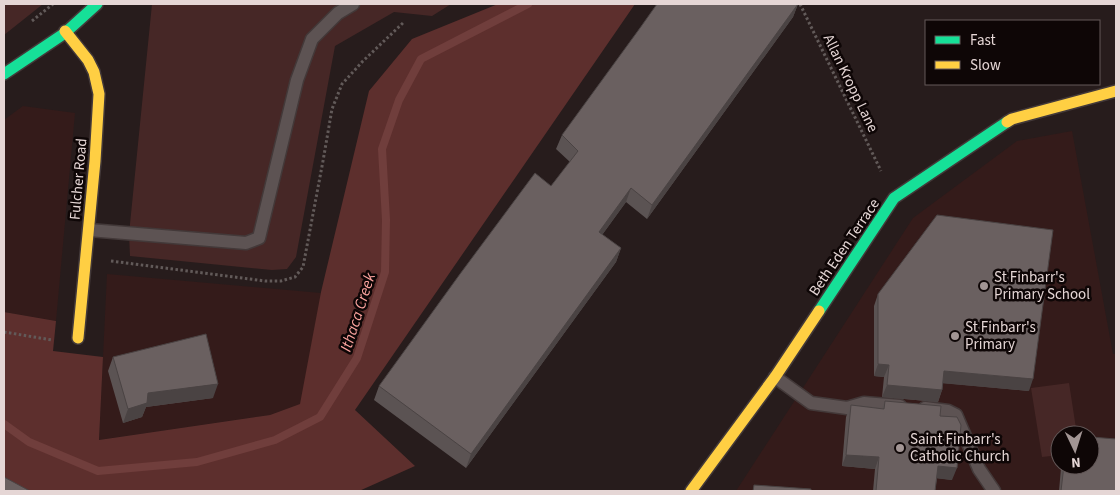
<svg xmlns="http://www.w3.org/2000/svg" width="1120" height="495" font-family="'Source Sans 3',sans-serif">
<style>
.built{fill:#341b1a;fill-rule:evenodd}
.green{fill:#462726}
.forest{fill:#5d2f2d}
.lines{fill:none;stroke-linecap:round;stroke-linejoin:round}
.stream{stroke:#703e3c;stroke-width:8}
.lane-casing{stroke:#433939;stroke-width:15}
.fast-casing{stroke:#433939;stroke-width:14}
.slow-casing{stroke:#433939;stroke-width:14}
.path{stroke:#625a59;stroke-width:3;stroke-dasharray:2.5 2.5;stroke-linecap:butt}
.lane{stroke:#5d5353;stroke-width:12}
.fast{stroke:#16e098;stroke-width:11}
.slow{stroke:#ffcf43;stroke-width:11}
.wall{fill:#5b5353}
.shaded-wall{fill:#4a4343}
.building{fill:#6a6060;stroke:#4a4343}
.poi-dot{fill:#a29594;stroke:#0e0606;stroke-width:2}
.labels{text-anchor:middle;stroke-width:5;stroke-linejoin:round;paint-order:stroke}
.street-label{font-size:15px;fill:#e5d6d5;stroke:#0e0606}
.poi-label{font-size:15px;fill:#e5d6d5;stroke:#0e0606;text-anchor:start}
.water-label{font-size:16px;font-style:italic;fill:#fca49f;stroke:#0e0606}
</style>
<rect width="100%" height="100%" fill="#271c1c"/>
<g class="built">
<polygon points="23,106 75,113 56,321 4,312 4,120"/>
<path d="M1072,131L1113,354H1116V491H736L913,218L1017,141ZM1060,435H1090V465H1060Z"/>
<polygon points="107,274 321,293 301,404 270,415 99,440"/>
</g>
<g class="green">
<polygon points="4,4 43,4 4,35"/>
<polygon points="152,4 451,4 432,16 394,12 335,46 296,257 287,269 272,270 130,256 129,234"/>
<polygon points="1069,383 1077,435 1060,435 1060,455 1042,457 1031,388"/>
</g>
<polygon class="forest" points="498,4 635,4 355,410 415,466 359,491 25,491 4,481 4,312 56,321 53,351 103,357 99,440 270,415 300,404 321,292 369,91 412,39"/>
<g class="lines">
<polyline class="stream" points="4,424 29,442 98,471 197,462 275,440 320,417 357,358 385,272 386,220 382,149 399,100 421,59 528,4"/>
<g class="lane-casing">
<g id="lane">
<polyline points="89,230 246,243 259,238 297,80 312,39 338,13 353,4"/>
<polyline points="775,377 811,403 847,408 864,403 900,406"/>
<polyline points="925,408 948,411 956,415 979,469 994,491"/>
</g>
</g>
<g class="fast-casing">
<g id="fast">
<polyline points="4,74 65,33 97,4"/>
<polyline points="819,311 894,198 1007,122"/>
</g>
</g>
<g class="slow-casing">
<g id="slow">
<polyline points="65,31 88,60 94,72 99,94 95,161 78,338"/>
<polyline points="1007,122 1012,119 1116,91"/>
<polyline points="691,491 775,377 819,311"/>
</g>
</g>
<g class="path">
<polyline points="800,4 881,171"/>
<polyline points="32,21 53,4"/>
<polyline points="111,261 265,281 281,281 295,277 303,267 323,161 332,109 342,84 363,61 404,22"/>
<polyline points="4,332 52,340"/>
</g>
<use href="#lane" class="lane"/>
<use href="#fast" class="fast"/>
<use href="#slow" class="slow"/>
</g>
<g class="wall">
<polygon points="798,4 793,17 647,219 626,202 602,235 621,248 616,262 466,468 374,400 379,386 551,186 570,162 556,149 562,135"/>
<polygon points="878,294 1029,391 943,383 942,390 938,402 882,397 884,377 874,376 874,306"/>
<polygon points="113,357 213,398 146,407 142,417 123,423 108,371"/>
<polygon points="885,401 940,416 952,480 937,478 935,491 873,491 875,469 842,466 846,417 851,405 882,408"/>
<polygon points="1091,437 1116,491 1059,491 1061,468 1062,465 1090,465 1090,440"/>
</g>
<g class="shaded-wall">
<polygon points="798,4 793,17 647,219 652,205"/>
<polygon points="631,188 626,202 594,246 599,232"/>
<polygon points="621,248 616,262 466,468 471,454"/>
<polygon points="878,364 889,365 884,377 874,376"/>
<polygon points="944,371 1033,379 1029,391 940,383"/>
<polygon points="218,384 213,398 146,407 142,417 123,423 128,409 148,393"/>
<polygon points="887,385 942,390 938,402 882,397"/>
<polygon points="846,455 879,457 875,469 842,466"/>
<polygon points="938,466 957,468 952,480 933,478"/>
</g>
<g class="building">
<polygon points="657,4 798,4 652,205 631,188 599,232 621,248 471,454 379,386 460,274 535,173 551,186 578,151 562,135 640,28"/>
<polygon points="937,215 1053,230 1033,379 944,371 942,390 887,385 889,365 878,364 878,294"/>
<polygon points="206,334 218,384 148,393 147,403 128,409 113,357"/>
<polygon points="885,401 941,406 940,416 957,417 961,425 957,468 938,466 935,491 876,491 879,457 846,455 851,405 884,409"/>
<polygon points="1091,437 1116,439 1116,491 1061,491 1064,465 1090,465 1090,458 1093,458"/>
<polygon points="4,477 30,491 4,491"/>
<polygon points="754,485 811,489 811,491 753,491"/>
</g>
<g class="poi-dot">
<circle cx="984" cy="286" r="5"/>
<circle cx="955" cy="336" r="5"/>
<circle cx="900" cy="448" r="5"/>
</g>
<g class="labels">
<g class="street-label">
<text transform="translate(851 83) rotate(64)" y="5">Allan Kropp Lane</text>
<text transform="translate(78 179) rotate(-85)" y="5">Fulcher Road</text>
<text transform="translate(844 247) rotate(-56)" y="5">Beth Eden Terrace</text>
</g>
<g class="poi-label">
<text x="994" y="282">St Finbarr's<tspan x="994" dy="17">Primary School</tspan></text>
<text x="965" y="332">St Finbarr's<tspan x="965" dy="17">Primary</tspan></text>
<text x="910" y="444">Saint Finbarr's<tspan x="910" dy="17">Catholic Church</tspan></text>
</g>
<g class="water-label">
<text transform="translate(357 312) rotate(-72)" y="6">Ithaca Creek</text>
</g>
</g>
<rect width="1120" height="495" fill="none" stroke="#e5d6d5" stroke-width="10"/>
<rect x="925" y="20" width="175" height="65" fill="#0e0606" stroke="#645959"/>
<rect x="935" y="36" width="25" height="8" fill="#16e098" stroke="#645959"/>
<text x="970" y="45" font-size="15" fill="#e5d6d5">Fast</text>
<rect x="935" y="61" width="25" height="8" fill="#ffcf43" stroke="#645959"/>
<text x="970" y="70" font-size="15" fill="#e5d6d5">Slow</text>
<g transform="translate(1075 450) rotate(176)"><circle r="24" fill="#0e0606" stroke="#645959"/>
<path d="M0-4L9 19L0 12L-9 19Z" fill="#a29594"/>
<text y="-8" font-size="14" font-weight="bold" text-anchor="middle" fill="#e5d6d5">N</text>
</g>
</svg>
